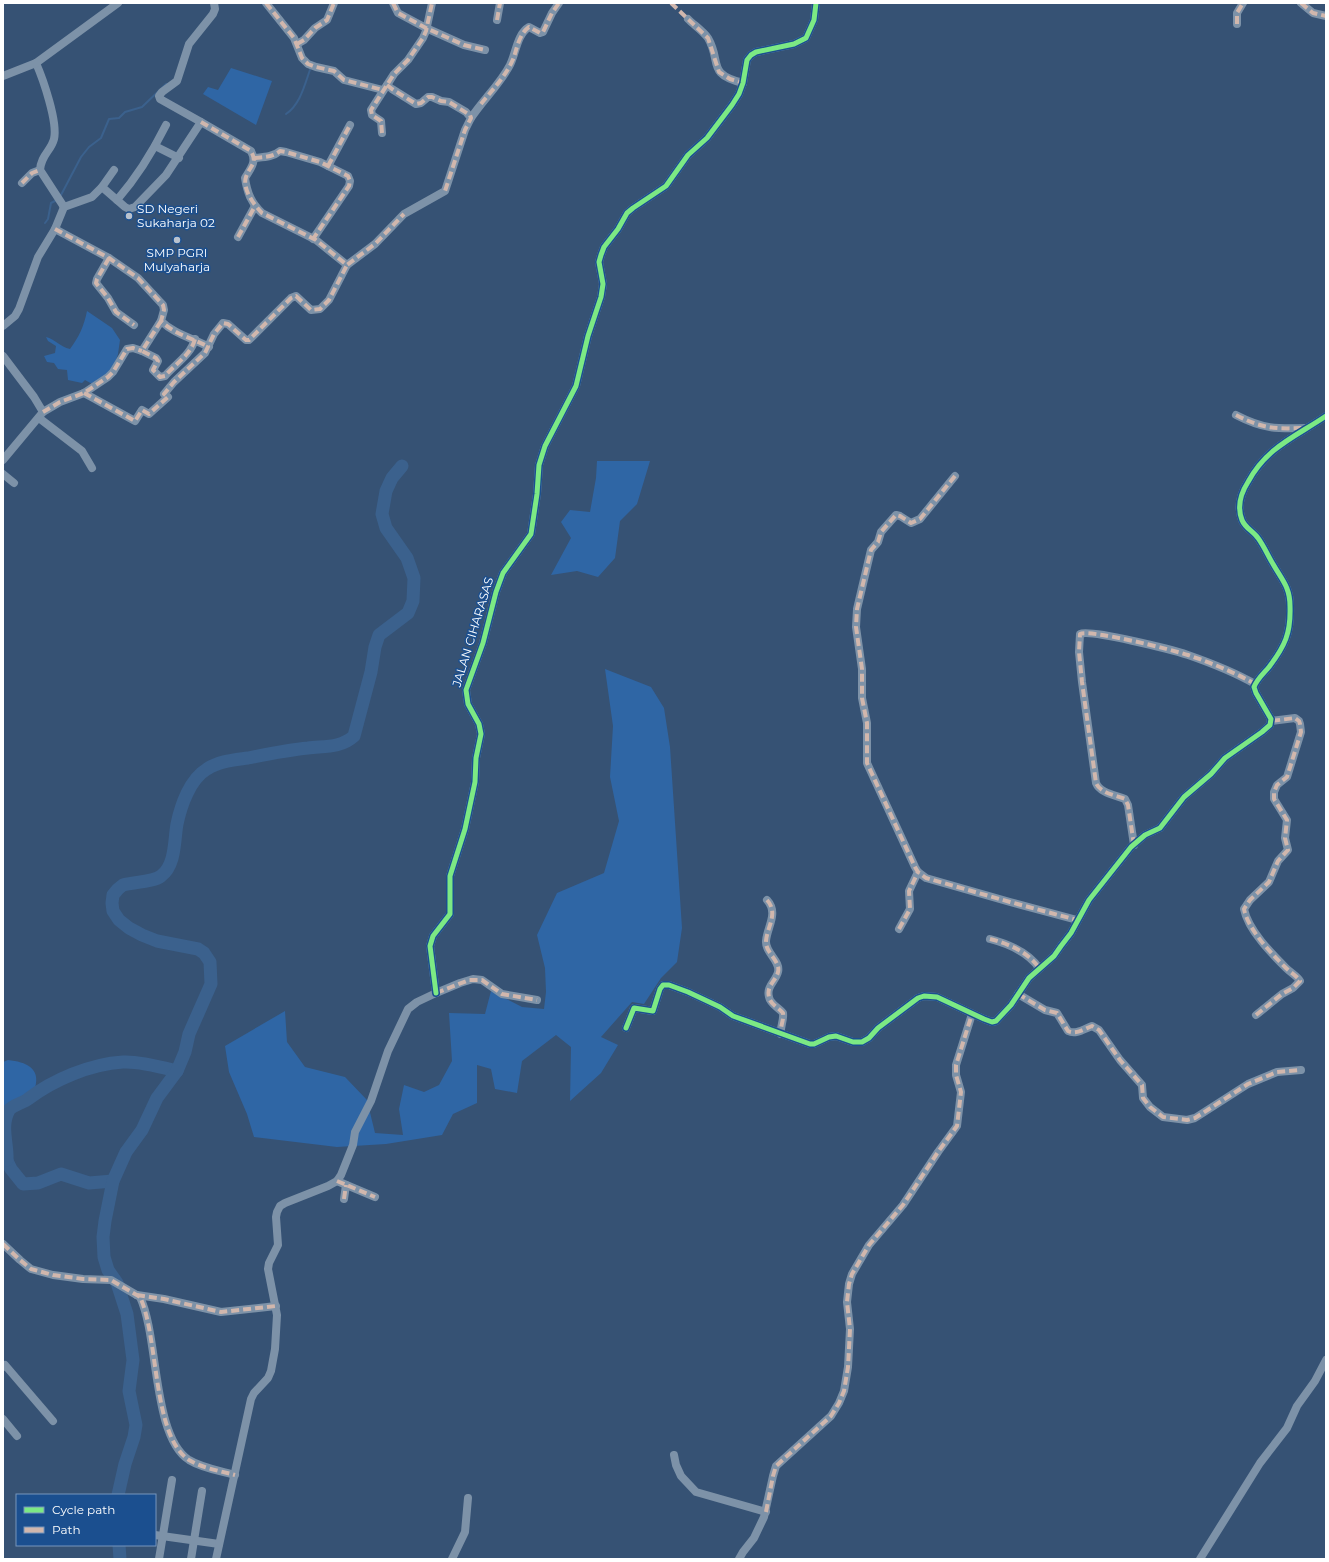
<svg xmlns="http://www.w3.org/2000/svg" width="1329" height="1562" font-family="Montserrat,sans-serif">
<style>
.green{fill:#2f66a5}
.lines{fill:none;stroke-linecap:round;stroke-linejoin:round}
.stream{stroke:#3b618d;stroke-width:2}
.river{stroke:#3b618d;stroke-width:13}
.minor{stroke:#7d92a8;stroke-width:8}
.quiet{stroke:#d1b7ad;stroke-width:4;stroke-dasharray:8 4;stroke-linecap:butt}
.cycleway-casing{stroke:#1b4f8f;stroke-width:8}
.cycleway{stroke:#7ce984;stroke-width:5}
.poi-dot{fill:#b9c2ce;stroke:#1b4f8f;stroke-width:1.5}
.labels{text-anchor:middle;stroke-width:3;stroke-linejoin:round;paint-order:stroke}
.poi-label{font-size:12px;fill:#fff;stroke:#1b4f8f;text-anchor:start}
.street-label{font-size:12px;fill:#fff;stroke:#1b4f8f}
</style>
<rect width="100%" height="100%" fill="#365274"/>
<g class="green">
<polygon points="231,68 272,81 256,125 203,94 208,87 218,90"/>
<path d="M87,311L112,328L120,340L118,354L112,373L94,385L85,380L82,383L68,380L67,370L58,369L54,363L47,362L44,356L55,353L56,346L48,341L46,337C55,339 60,347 70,349C79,337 84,326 87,311Z"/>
<polygon points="597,461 650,461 637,504 620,521 615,558 598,577 577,571 551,575 571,538 561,522 570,510 590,512 596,478"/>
<polygon points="605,669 651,687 664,708 670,747 682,928 677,962 661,978 644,1004 632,1002 601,1037 618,1045 601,1073 570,1101 571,1047 556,1035 522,1061 517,1093 495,1089 491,1069 477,1065 477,1103 453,1114 442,1135 386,1144 337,1147 254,1137 247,1114 229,1072 225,1046 285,1011 287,1042 305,1067 345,1077 367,1100 375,1133 403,1135 399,1109 404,1085 424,1092 439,1085 452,1061 449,1013 485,1014 491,991 522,1007 544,1009 546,992 545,968 537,935 557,893 604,873 619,821 610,777 613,726"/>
<path d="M8,1060C26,1062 41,1068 35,1088C24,1098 10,1101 3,1115V1062Z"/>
</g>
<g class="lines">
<g class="stream">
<path d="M286,114C301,104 305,83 311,67"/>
<polyline points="61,195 81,157 89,147 101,138 109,119 119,118 125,112 142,107 166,84 168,84"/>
<polyline points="45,223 48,219 51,203 57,200"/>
</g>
<g class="river">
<polyline points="3,1153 11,1169 23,1184 38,1183 61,1174 89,1183 113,1181"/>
<path d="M7,1160C8,1144 0,1126 9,1110C13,1105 23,1103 28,1099C53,1080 90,1064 123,1062C139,1061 161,1067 177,1071"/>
<path d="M118,1495L125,1464L134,1437L136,1425L129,1391L133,1360L127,1314L117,1283L108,1270L104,1257L103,1237L105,1221L113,1181L126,1152L142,1130L157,1098L177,1071L185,1052L189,1034L211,984L210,962L204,953L198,949L157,941L142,935L129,928L119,920L113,911L112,903L113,895L118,889L123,885C133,882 154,882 161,876C176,865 174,840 177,824C181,805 190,779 207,769C219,761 234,760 248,758C268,754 288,750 308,748C324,746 341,748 354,736L371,672L375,647L379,635L408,613L413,601L414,578L407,558L386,528L382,514L386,491L392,478L402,466"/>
<polyline points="119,1545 120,1559"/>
</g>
<g class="minor">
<path d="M214,3L215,9L213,14L189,44L177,81L162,92L159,96L160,99L201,122L251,151C257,162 251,168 245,178C247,192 251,203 262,213L316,240L347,265L375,244L404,214L445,191L465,130L471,118L466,112L449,102L441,101L432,97H428L421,103L416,104L392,89L387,85"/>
<polyline points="266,3 294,38 302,58 308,64 316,67 334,71 344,80 383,90"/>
<polyline points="393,3 398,13 426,28 464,45 485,50"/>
<polyline points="1301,3 1313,13 1326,16"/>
<path d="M688,19C694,25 703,31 708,38C722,62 706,74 743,83"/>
<polyline points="497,20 500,3"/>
<polyline points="1237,24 1237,13 1243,3"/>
<polyline points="297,44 304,40 315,28 327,20 334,3"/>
<path d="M36,63C43,79 58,122 54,139C51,151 41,155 40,170L64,207"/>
<polyline points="3,76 36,63 118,3"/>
<path d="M471,118C483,100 500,84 510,65C516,53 517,34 529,27L540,33L543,32L552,13L559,3"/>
<polyline points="382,133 381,121 372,115 371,110 394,74 408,60 423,38 426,31 432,3"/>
<polyline points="155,146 179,158"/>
<path d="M254,158C264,157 273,157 280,151L286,152L320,162L348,176L350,181L349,186L313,239"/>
<polyline points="328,166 350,125"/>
<polyline points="22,183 32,173 40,170"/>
<polyline points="102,187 125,207 129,209 135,207 166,175 201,122"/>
<path d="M117,200C137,177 153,151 166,125"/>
<path d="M55,229L109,258L138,278L163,305L164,310L161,321C174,334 192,338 209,347"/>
<polyline points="238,237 255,206"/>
<polyline points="109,258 97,279 96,283 108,298 116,312 134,325"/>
<path d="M161,321L142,351L156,358L158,361L153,370L160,377L165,376C174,365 191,355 195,339"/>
<polyline points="3,326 15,316 19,309 38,257 55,229 64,207 92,197 102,187 114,170"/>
<polyline points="3,356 34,397 43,412 3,460"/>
<polyline points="84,393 135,421 142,410 149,414 168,397 164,394 174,382 205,353 214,334 223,323 228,324 246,340 249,340 291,298 296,296 311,310 320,309 329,300 347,265"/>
<polyline points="43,412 60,402 84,393 108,377 113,372 127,349 133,348 142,351"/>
<path d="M1236,415C1263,429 1276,429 1306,428"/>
<polyline points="39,418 82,451 92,468"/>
<polyline points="3,474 14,483"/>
<polyline points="955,476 920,519 911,523 900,516 896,515 881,532 878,542 871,550 857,609 856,627 862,669 862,698 867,723 867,763 915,867 918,872 926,878 1010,902 1077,920"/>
<path d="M1134,845L1128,805L1125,799C1115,795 1100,793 1096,783L1082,682L1079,652L1080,634C1090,629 1173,650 1188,655C1211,663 1234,672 1255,684"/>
<path d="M767,900C779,913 767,927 766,941C765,953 781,961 778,972C776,981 766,986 769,997C770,1004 779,1008 783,1013C784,1021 780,1026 781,1034"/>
<polyline points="899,929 910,909 909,891 918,872"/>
<path d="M990,939C1009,944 1028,952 1039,968"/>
<polyline points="436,993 430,946 433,936 450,914 450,876 465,829 475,782 476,758 481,734 479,724 468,704 466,690 483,643 496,592 503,573 531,534 537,494 539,465 545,446 576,386 588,336 601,297 603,284 599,262 601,255 604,247 618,229 627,213 633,208 666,186 688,155 707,138 732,105 739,94 743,83 747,60 751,55 756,52 794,44 806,38 814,20 816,3"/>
<path d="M1018,994L1045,1010L1057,1013L1068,1031C1076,1035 1084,1029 1092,1026L1099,1030L1120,1060L1142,1085L1143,1098L1150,1107L1163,1117L1187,1120L1195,1118L1248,1084L1277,1072L1301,1070"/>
<path d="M1256,1015L1282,994L1293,988L1300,981C1297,976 1291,973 1286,968C1272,954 1248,930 1244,909L1250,900L1269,882L1278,861L1288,850L1285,838L1287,820L1274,799V792L1277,785L1287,777L1301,732L1300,724L1299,721L1295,718L1271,721"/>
<path d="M626,1028L634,1008L653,1011L660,989L663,985H669L688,992L720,1007L733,1016L810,1044H814L829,1037L836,1036L853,1042H862L869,1038L878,1028L918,998L924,996L937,997L984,1019L992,1022L996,1021L1011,1005L1029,978L1054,956L1061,946L1071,933L1089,900L1131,847L1145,835L1160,828L1184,797L1211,774L1225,758L1262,732L1270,725L1271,719L1256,693L1254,687C1257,679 1264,673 1269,667C1285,646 1291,633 1290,606C1290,587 1282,580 1273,564C1268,556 1264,546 1258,538C1253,531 1245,528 1242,520C1237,507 1241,493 1248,482C1267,447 1295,437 1326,416"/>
<polyline points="337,1181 375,1197"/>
<polyline points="344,1199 346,1185"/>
<path d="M3,1244L20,1260L31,1269L53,1275L83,1279L111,1280L140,1297C159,1337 152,1436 189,1460C202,1468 220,1471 235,1475"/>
<polyline points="137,1295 164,1299 221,1312 276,1306"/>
<polyline points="3,1367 5,1365 53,1421"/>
<polyline points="3,1419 17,1436"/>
<polyline points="674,1455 676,1465 681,1476 696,1492 766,1512"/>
<polyline points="155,1535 219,1544"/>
<polyline points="159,1559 172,1480"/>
<polyline points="191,1559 202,1491"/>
<polyline points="216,1559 251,1399 254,1393 268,1378 271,1371 275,1349 277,1315 268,1269 269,1263 278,1245 276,1217 277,1212 280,1206 285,1203 328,1186 337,1181 341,1175 353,1145 355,1132 371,1101 388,1051 408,1009 417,1002 436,993 460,983 473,979 482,980 502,994 537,1000"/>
<polyline points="452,1559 465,1532 468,1498"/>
<polyline points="739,1559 743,1552 754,1538 764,1517 773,1476 776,1466 831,1416 839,1403 844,1391 848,1367 850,1329 847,1302 849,1284 852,1274 869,1245 903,1205 938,1152 957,1126 961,1092 956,1075 956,1065 972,1014"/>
<polyline points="1200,1559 1260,1463 1287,1428 1297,1406 1315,1381 1326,1360"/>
</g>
<g class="quiet">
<polyline points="266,3 294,38 302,58 308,64 316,67 334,71 344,80 383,90"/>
<polyline points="393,3 398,13 426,28 464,45 485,50"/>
<polyline points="671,3 708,38 719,72 730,79 743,83"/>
<polyline points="1301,3 1313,13 1326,16"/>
<polyline points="497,20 500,3"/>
<polyline points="1237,24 1237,13 1243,3"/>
<polyline points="297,44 304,40 315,28 327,20 334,3"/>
<polyline points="387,85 392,89 416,104 421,103 428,97 432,97 441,101 449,102 470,115 471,118 465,130 445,191"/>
<path d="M481,104C493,89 507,75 514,57C517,47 520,33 529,27L540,33L543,32L552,13L559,3"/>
<path d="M201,122L251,151C258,164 250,165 246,177C242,189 254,205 262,213L316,240L347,265L375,244L404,214"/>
<polyline points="382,133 381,121 372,115 371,110 394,74 408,60 423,38 426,31 432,3"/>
<path d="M254,158C264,157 273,157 280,151L286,152L320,162L348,176L350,181L349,186L313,239"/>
<polyline points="328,166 350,125"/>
<polyline points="22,183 32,173 40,170"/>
<path d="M55,229L109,258L138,278L163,305L164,310L161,321C174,334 192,338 209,347"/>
<polyline points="238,237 255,206"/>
<polyline points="109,258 97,279 96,283 108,298 116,312 134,325"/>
<path d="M161,321L142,351L156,358L158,361L153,370L160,377L165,376C174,365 191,355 195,339"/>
<polyline points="84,393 135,421 142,410 149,414 168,397 164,394 174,382 205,353 214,334 223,323 228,324 246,340 249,340 291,298 296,296 311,310 320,309 329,300 347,265"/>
<polyline points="43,412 60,402 84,393 108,377 113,372 127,349 133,348 142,351"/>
<path d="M1236,415C1263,429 1275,429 1305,428"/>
<polyline points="955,476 920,519 911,523 900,516 896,515 881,532 878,542 871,550 857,609 856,627 862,669 862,698 867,723 867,763 915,867 918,872 926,878 1010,902 1077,920"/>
<path d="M1134,845L1128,805L1125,799C1115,795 1100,793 1096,783L1082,682L1079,652L1080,634C1090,629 1173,650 1188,655C1211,663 1234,672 1255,684"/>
<path d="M767,900C779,913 767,927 766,941C765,953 781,961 778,972C776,981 766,986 769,997C770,1004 779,1008 783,1013C784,1021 780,1026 781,1034"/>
<polyline points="899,929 910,909 909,891 918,872"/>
<path d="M990,939C1009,944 1028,952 1039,968"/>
<polyline points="436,993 469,980 482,980 502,994 537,1000"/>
<path d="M1018,994L1045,1010L1057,1013L1068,1031C1076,1035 1084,1029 1092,1026L1099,1030L1120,1060L1142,1085L1143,1098L1150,1107L1163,1117L1187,1120L1195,1118L1248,1084L1277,1072L1301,1070"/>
<path d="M1256,1015L1282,994L1293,988L1300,981C1297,976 1291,973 1286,968C1272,954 1248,930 1244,909L1250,900L1269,882L1278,861L1288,850L1285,838L1287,820L1274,799V792L1277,785L1287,777L1301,732L1300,724L1299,721L1295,718L1271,721"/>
<polyline points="337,1181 375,1197"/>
<polyline points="344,1199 346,1185"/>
<path d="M3,1244L20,1260L31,1269L53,1275L83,1279L111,1280L140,1297C159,1337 152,1436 189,1460C202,1468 220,1471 235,1475"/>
<polyline points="137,1295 164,1299 221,1312 276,1306"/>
<polyline points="766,1512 773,1476 776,1466 831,1416 839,1403 844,1391 848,1367 850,1329 847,1302 849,1284 852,1274 869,1245 903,1205 938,1152 957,1126 961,1092 956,1075 956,1065 972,1014"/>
</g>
<g class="cycleway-casing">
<g id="cycleway">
<polyline points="436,993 430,946 433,936 450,914 450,876 465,829 475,782 476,758 481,734 479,724 468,704 466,690 483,643 496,592 503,573 531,534 537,494 539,465 545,446 576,386 588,336 601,297 603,284 599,262 601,255 604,247 618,229 627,213 633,208 666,186 688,155 707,138 732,105 739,94 743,83 747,60 751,55 756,52 794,44 806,38 814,20 816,3"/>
<path d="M626,1028L634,1008L653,1011L660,989L663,985H669L688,992L720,1007L733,1016L810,1044H814L829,1037L836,1036L853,1042H862L869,1038L878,1028L918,998L924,996L937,997L984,1019L992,1022L996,1021L1011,1005L1029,978L1054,956L1061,946L1071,933L1089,900L1131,847L1145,835L1160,828L1184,797L1211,774L1225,758L1262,732L1270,725L1271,719L1256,693L1254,687C1257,679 1264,673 1269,667C1285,646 1291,633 1290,606C1290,587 1282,580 1273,564C1268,556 1264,546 1258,538C1253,531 1245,528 1242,520C1237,507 1241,493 1248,482C1267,447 1295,437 1326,416"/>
</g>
</g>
<use href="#cycleway" class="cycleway"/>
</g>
<g class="poi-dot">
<circle cx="129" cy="216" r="4"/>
<circle cx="177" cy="240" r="4"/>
</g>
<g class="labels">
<g class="poi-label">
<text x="137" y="213">SD Negeri<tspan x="137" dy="14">Sukaharja 02</tspan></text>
<text x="177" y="257" text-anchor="middle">SMP PGRI<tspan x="177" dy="14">Mulyaharja</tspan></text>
</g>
<g class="street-label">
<text transform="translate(473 632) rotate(-73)" y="4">JALAN CIHARASAS</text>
</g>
</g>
<rect width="1329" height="1562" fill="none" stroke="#ffffff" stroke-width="8"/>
<rect x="16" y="1494" width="140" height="52" fill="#1b4f8f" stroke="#7695bc"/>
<rect x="24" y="1507" width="20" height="6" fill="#7ce984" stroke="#7695bc"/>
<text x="52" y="1514" font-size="12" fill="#ffffff">Cycle path</text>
<rect x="24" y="1527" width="20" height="6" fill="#d1b7ad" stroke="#7695bc"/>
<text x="52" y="1534" font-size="12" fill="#ffffff">Path</text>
</svg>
